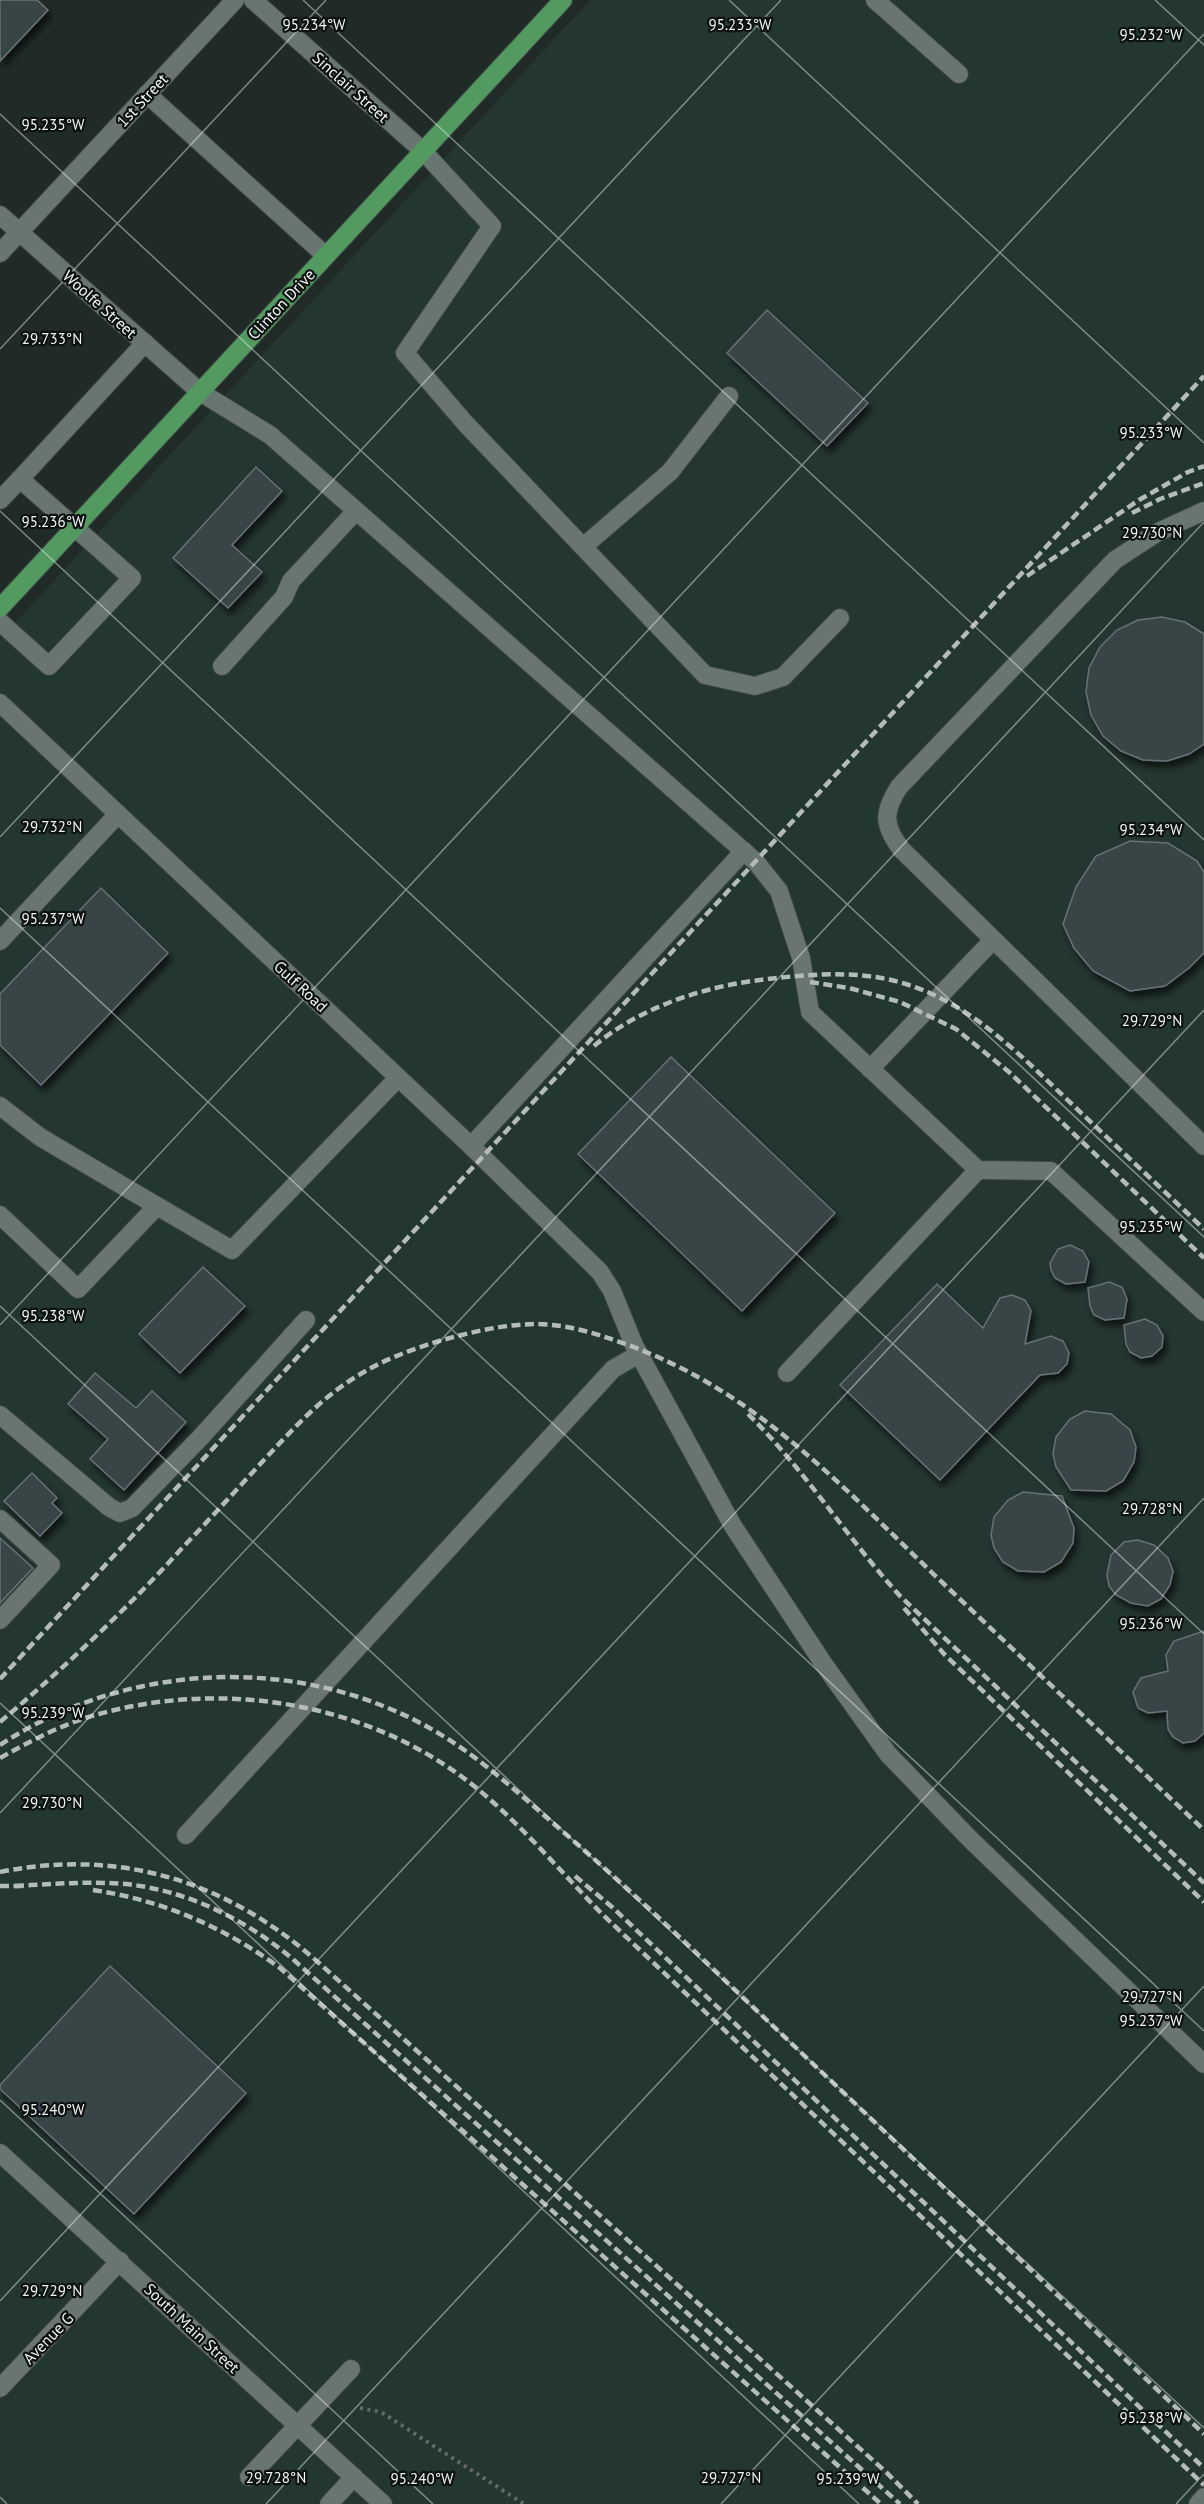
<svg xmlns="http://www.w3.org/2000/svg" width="1204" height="2504" font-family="'PT Sans',sans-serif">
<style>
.built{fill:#233631}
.building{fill:#394446;stroke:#667274;stroke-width:1.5;filter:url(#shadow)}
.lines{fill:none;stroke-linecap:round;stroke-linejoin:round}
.minor-casing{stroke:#3c4543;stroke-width:20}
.major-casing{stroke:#3c4543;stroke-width:20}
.path{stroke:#616b68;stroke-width:4;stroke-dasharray:3 4.5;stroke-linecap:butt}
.minor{stroke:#697571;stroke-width:18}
.major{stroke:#529a60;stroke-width:18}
.rail{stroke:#b4bcb9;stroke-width:4.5;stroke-dasharray:9 4.5;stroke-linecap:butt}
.ticks{fill:none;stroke:#eff6f4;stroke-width:1.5;stroke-opacity:0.45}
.labels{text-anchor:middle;stroke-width:4.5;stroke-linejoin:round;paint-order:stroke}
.street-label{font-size:16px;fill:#eff6f4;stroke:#0d1211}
.ticks-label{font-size:15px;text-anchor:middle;fill:#eff6f4;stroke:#0d1211;stroke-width:4.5;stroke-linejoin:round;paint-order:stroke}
</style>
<defs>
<filter id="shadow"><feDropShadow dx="3.5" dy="6" stdDeviation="3" flood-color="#0009"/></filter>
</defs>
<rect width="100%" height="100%" fill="#202b28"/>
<polygon class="built" points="590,0 1204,0 1204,2504 0,2504 0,639"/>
<g class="building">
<polygon points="0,0 37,0 48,10 0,61"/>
<polygon points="767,310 868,403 827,446 727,353"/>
<polygon points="256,467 282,491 232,545 262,572 228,608 173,558"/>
<polygon points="1162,617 1185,622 1204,634 1204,744 1189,754 1167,761 1143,760 1121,751 1103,736 1091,715 1086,692 1089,668 1100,647 1117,630 1138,620"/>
<polygon points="1130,841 1168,843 1197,861 1204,872 1204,953 1189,968 1165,986 1130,991 1093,971 1074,948 1063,924 1076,887 1096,856"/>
<polygon points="101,888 168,953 41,1085 0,1045 0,994"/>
<polygon points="671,1057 835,1213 742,1311 578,1154"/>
<polygon points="1070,1245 1083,1251 1089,1262 1085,1282 1066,1284 1055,1278 1051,1270 1050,1263 1058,1249"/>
<polygon points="203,1267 245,1306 180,1373 139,1334"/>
<polygon points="1109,1282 1122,1287 1127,1299 1124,1318 1105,1320 1094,1315 1090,1306 1088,1288"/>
<polygon points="937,1284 983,1328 1000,1298 1012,1295 1025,1300 1031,1311 1025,1344 1051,1336 1063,1341 1069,1353 1067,1364 1058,1373 1040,1375 940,1480 840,1385"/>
<polygon points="1145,1319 1157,1325 1163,1336 1162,1347 1152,1356 1141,1358 1130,1352 1126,1344 1124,1325"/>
<polygon points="95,1373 136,1408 152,1391 186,1422 124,1490 90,1459 108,1439 68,1404"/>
<polygon points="1085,1411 1111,1414 1130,1430 1136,1447 1134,1462 1123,1481 1106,1491 1071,1490 1056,1467 1053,1454 1056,1437 1070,1419"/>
<polygon points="32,1473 57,1498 52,1503 62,1513 40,1536 4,1501"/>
<polygon points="1023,1492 1062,1496 1074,1528 1073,1543 1061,1562 1044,1572 1018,1571 1003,1562 994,1548 991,1535 994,1517 1008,1500"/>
<polygon points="0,1538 33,1568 0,1603"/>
<polygon points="1138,1540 1154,1545 1168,1558 1173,1571 1170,1585 1161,1599 1148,1606 1131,1603 1116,1595 1109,1586 1107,1575 1111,1555 1124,1542"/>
<polygon points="1204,1631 1204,1733 1195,1741 1183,1743 1173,1737 1168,1729 1167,1711 1148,1713 1138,1708 1133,1692 1141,1678 1168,1671 1166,1655 1174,1641"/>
<polygon points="110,1966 246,2093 134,2214 0,2089 0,2085"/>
</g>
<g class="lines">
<g class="minor-casing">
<g id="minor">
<polyline points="253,0 423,151 492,226 405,353 465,423 705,675 755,686 783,677 840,618"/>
<polyline points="875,0 959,74"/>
<polyline points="147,94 326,256"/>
<polyline points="0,215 200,392 270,435 756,862 779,891 801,958 810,1012 978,1170 1051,1171 1204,1312"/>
<polyline points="0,253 235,0"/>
<polyline points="20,479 145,343"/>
<polyline points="0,500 20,479 132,578 49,666 0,622"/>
<path d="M1204,511L1158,532L1115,560L899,787C883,812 883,825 901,849L1204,1146"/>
<polyline points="584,546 670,472 729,396"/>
<polyline points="222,666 284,597 291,581 356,511"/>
<polyline points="0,703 471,1146 600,1272 612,1291 634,1345 733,1526 823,1663 888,1754 970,1839 1204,2064"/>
<polyline points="0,941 118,814"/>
<polyline points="870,1069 993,940"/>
<polyline points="0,1106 40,1137 157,1206"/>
<polyline points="471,1146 744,851"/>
<polyline points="0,1215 78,1289 157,1206 232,1250 398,1078"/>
<polyline points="787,1373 978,1170"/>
<polyline points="0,1415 109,1507 120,1513 132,1508 200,1438 306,1320"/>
<polyline points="0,1519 51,1565 0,1620"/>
<polyline points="186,1835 613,1369 639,1354"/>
<polyline points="0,2153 383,2504"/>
<polyline points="0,2388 120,2261"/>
<polyline points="249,2477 351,2369"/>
<polyline points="329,2504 354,2477"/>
<polyline points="1198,2504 1204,2497"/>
</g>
</g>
<g class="major-casing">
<polyline id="major" points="0,608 563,0"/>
</g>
<polyline class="path" points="360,2408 381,2412 524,2504"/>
<use href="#minor" class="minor"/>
<use href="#major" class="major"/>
<g class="rail">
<polyline points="1132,513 1160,499 1204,483"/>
<polyline points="1027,576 1139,500 1188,472 1204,466"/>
<polyline points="810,982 849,988 900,1002 956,1029 1009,1072 1204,1258"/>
<path d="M594,1046C639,1008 702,987 760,980C809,974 861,969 909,985C976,1007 1025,1060 1075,1107C1118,1148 1161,1188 1204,1229"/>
<path d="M748,1414C805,1470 847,1538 901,1597L1204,1883"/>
<polyline points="904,1608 945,1655 1204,1902"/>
<polyline points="0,1679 1204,376"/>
<path d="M0,1722C65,1667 126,1610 184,1546C211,1518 237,1489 263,1461C291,1431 319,1400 354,1378C380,1361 410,1350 439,1341C471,1332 505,1324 538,1324C570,1325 598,1334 628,1345C760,1393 846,1491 946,1586C1032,1667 1118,1749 1204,1830"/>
<path d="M0,1745C111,1672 259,1656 383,1706C457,1735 502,1779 561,1830C620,1881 677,1934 733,1988C890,2137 1047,2285 1204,2434"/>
<path d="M0,1758C32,1740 65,1723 99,1714C226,1679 370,1703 474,1786C521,1824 560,1871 602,1914L1204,2485"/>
<path d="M0,1872C121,1848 227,1881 319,1963L886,2472L918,2504"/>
<polyline points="575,1876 612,1907 1204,2468"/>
<polyline points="0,1886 24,1886"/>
<path d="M15,1886C52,1884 89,1881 126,1884C189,1891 247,1920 295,1961L900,2504"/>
<path d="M93,1890C162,1900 224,1927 280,1968L881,2504"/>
</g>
</g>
<path class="ticks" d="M303,0L1204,840M729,0L1204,443M1155,0L1204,45M0,114L1204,1237M0,349L326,0M0,511L1204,1634M0,837L781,0M0,908L1204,2031M0,1306L1204,2428M0,1325L1204,34M0,1703L859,2504M0,1813L1204,522M0,2100L433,2504M0,2301L1204,1010M0,2497L7,2504M266,2504L1204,1498M721,2504L1204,1986M1176,2504L1204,2474"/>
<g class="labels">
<g class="street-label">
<text transform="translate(351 87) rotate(42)" y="6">Sinclair Street</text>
<text transform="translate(142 100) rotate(-47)" y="6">1st Street</text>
<text transform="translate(100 304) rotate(42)" y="6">Woolfe Street</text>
<text transform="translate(281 304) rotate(-47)" y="6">Clinton Drive</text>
<text transform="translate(301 986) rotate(43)" y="6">Gulf Road</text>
<text transform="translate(192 2328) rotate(43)" y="6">South Main Street</text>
<text transform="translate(48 2338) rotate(-46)" y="6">Avenue G</text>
</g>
</g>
<g class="ticks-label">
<text x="314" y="30">95.234°W</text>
<text x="740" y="30">95.233°W</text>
<text x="1151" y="40">95.232°W</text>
<text x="53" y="130">95.235°W</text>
<text x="52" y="344">29.733°N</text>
<text x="1151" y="438">95.233°W</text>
<text x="53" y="527">95.236°W</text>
<text x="1152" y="538">29.730°N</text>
<text x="52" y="832">29.732°N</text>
<text x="1151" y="835">95.234°W</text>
<text x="53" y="924">95.237°W</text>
<text x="1152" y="1026">29.729°N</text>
<text x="1151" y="1232">95.235°W</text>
<text x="53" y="1321">95.238°W</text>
<text x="1152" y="1514">29.728°N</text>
<text x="1151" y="1629">95.236°W</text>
<text x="53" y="1718">95.239°W</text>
<text x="52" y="1808">29.730°N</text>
<text x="1152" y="2002">29.727°N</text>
<text x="1151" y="2026">95.237°W</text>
<text x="53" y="2115">95.240°W</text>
<text x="52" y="2296">29.729°N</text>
<text x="1151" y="2423">95.238°W</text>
<text x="276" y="2483">29.728°N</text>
<text x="731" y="2483">29.727°N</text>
<text x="422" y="2484">95.240°W</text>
<text x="848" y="2484">95.239°W</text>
</g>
</svg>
